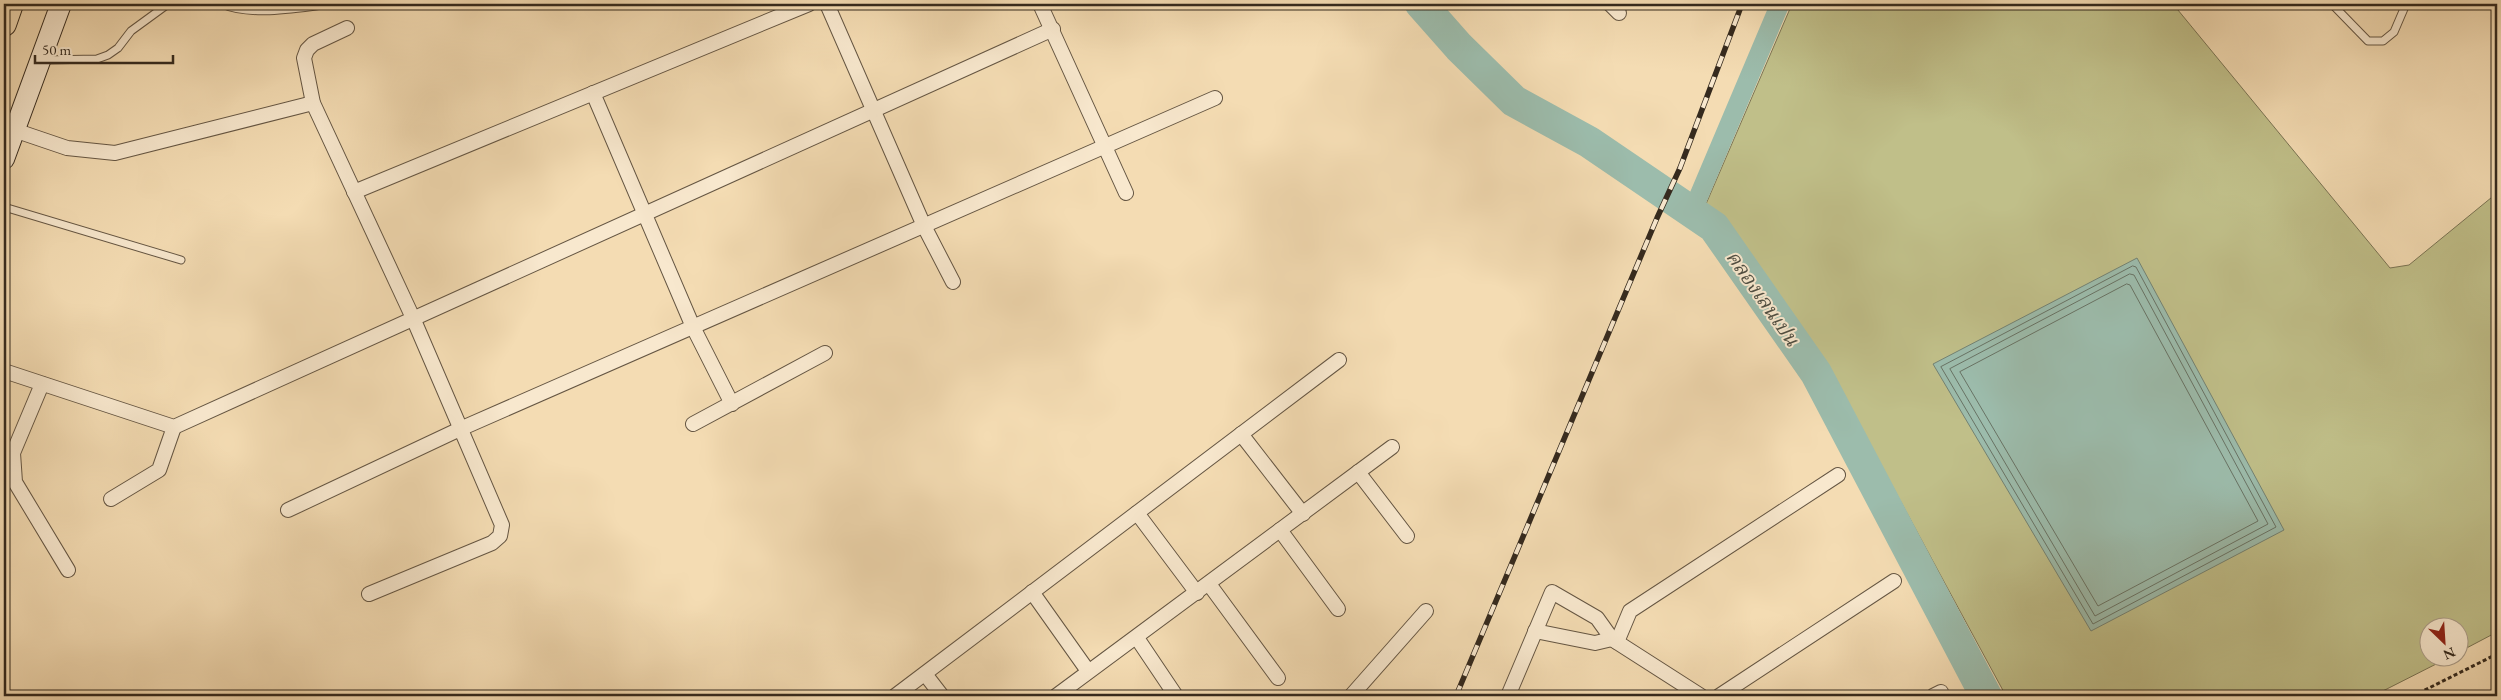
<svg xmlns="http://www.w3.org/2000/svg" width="2501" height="700" font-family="'EB Garamond','Noto Serif Thai',serif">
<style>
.green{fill:#c0bf89;stroke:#7a7454}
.water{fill:#9cbcac;stroke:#738273}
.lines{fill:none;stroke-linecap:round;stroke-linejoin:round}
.shore{stroke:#687365;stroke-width:1}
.canal{stroke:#9cbcac;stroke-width:19}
.river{stroke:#9cbcac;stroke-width:32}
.service-casing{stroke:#655643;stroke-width:9}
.minor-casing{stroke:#655643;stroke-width:16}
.secondary-casing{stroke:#352a1e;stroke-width:22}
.trunk-casing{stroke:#352a1e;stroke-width:26}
.path{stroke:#352a1e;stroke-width:3;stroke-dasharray:4 2.5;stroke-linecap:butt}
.service{stroke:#f8e8ce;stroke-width:7}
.minor{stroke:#f8e8ce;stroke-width:14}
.secondary{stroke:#f8e8ce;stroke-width:20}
.trunk{stroke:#f4dcb3;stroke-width:24}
.rail-casing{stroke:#352a1e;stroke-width:5.5}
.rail{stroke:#f8e8ce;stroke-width:4;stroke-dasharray:11;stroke-linecap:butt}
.labels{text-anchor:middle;stroke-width:4;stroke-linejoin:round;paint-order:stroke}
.water-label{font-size:20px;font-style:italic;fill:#4f4e42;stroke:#f8e8ce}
</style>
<rect width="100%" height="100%" fill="#f4dcb3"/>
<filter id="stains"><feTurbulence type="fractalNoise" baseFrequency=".004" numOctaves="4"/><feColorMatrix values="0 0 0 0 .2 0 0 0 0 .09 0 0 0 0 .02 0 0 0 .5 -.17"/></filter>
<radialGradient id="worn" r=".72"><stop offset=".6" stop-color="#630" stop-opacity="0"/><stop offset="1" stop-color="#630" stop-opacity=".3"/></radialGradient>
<polygon class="green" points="1792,4 2173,4 2390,268 2409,265 2497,193 2497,632 2459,652 2458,628 2428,628 2428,658 2448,658 2373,696 2006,696 1864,434 1790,313 1706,204"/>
<polygon class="water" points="2137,258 2284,530 2091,631 1933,364"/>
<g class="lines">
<g class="shore">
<polygon points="2133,266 2136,267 2276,527 2093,624 1941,367"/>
<polygon points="2130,274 2134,275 2268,524 2095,616 1950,369"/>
<polygon points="2127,284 2130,285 2258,521 2098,606 1960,372"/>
</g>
<polyline class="canal" points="1692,212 1780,4"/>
<polyline class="river" points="1421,4 1459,47 1514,101 1589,142 1714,227 1816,373 1986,696"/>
<g class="service-casing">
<g id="service">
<path d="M222,4C250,17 300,8 329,4"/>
<polyline points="2332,4 2368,41 2383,41 2394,32 2406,4"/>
<polyline points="44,60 97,59 108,55 118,48 131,31 168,4"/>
<polyline points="4,207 181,260"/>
</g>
</g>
<g class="minor-casing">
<g id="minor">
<polyline points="827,4 924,226 953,282"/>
<polyline points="1040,4 1126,193"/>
<polyline points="1610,4 1619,13"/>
<polyline points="347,28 313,44 307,50 304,58 313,103 413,318 502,525 500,536 492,543 369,594"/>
<polyline points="593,93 693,327 732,404"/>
<polyline points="14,130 67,148 115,153 313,103"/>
<polyline points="354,192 809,4"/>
<polyline points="4,371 174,427 1053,29"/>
<polyline points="42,384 13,453 15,482 68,570"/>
<polyline points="693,424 825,353"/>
<polyline points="1241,434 1303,514"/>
<polyline points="1358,472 1407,536"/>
<polyline points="111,499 159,470 174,427"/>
<polyline points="288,510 460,429 1215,98"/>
<polyline points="1137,513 1197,593"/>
<polyline points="1280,530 1338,609"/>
<polyline points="1209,584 1278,678"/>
<polyline points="1032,592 1088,671"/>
<polyline points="1535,631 1595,643 1612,639"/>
<polyline points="1137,638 1176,696"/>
<polyline points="1617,642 1630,611 1838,475"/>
<polyline points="925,674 942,696"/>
<polyline points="895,696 1339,360"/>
<polyline points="1056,696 1392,447"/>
<polyline points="1351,696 1426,611"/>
<polyline points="1508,696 1552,592 1597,618 1612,639 1701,696"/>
<polyline points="1719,696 1894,581"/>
<polyline points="1933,696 1941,692"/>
</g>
</g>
<g class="secondary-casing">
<polyline id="secondary" points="4,159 61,4"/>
</g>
<g class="trunk-casing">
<polyline id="trunk" points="4,24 11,4"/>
</g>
<polyline class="path" points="2413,696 2497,654"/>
<use href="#service" class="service"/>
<use href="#minor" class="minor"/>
<use href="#secondary" class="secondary"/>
<use href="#trunk" class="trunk"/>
<g class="rail-casing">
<polyline id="rail" points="1456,696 1657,218 1680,168 1742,4"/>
</g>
<use href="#rail" class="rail"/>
</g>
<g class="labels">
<g class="water-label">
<text transform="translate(1763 298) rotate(55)" y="7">คลองเลนเปน</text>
</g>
</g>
<rect width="2501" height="700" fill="none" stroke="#f4dcb3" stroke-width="20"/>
<rect x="5" y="5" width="2491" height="690" fill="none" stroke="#352a1e" stroke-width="2.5"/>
<rect x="10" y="10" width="2481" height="680" fill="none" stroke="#352a1e"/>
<g transform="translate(2444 642) rotate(155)"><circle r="24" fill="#f8e8ce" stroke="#aa9c88"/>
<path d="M0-4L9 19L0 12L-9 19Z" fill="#8f2418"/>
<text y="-8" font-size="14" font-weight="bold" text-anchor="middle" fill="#352a1e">N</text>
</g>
<path d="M35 55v8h138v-8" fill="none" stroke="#352a1e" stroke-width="2.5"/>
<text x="42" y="55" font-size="15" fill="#352a1e" stroke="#f8e8ce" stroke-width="4" paint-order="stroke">50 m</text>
<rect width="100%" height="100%" filter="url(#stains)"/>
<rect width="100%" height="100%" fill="url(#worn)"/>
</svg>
